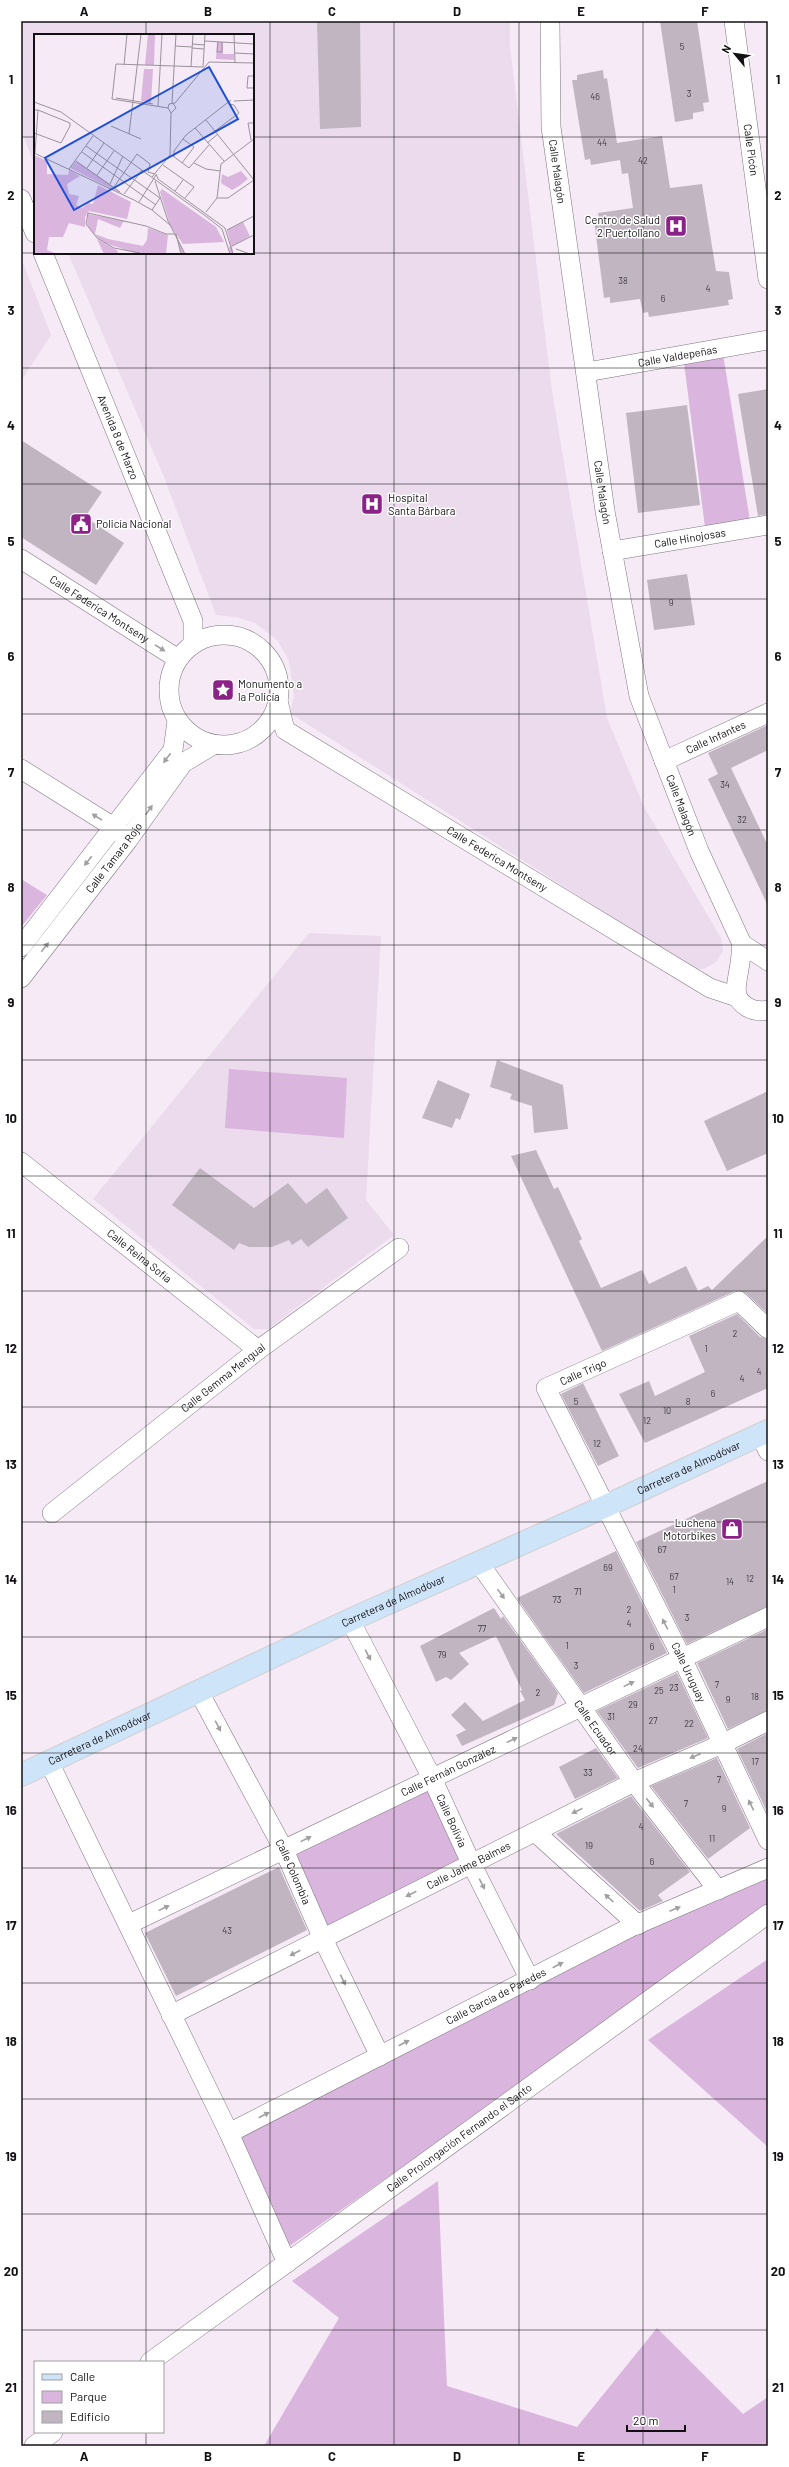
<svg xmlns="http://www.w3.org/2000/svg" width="789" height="2467" font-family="Barlow,sans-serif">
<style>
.built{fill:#ebdbed}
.green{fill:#dab5de}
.building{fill:#c0b5c1}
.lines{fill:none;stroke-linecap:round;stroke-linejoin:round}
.minor-casing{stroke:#7e747f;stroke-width:20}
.major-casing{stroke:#d0cfd0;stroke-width:24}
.minor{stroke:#fff;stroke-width:19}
.major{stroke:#cee4f8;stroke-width:22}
.oneway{fill:#a19fa1}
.grid{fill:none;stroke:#131014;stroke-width:1;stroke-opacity:0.55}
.labels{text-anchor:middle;stroke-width:3;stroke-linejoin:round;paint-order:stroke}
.number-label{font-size:9px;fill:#3e393f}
.street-label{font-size:11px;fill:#131014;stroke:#fff}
.poi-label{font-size:11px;fill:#131014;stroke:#fff;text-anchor:start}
.inset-road{fill:none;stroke:#9b939c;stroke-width:1}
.view{fill:#1d4ed8;fill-opacity:0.15;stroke:#1d4ed8;stroke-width:2}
.inset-edge{fill:none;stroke:#131014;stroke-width:2}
.neatline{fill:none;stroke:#131014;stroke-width:1.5}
.grid-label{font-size:13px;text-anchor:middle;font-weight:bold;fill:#131014}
</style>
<rect width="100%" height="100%" fill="#f5eaf6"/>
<g class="built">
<polygon points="21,21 510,21 510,47 552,391 607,718 644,807 721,938 723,951 716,962 704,969 697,969 683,962 290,713 294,696 289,661 278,641 255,623 236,617 216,615 164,477 68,253 253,253 253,35 35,35 35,166 21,130"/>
<polygon points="21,258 51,335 21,381"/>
<polygon points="309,933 381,936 366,1200 394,1235 268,1329 254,1329 93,1199"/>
</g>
<g class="green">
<polygon points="722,348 751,527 706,535 683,355"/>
<polygon points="21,879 47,895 21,927"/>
<polygon points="229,1069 347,1078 344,1138 225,1128"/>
<polygon points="432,1778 471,1863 323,1939 284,1850"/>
<polygon points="768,1868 768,1911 281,2252 229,2133"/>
<polygon points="768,1959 768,2147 648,2040"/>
<polygon points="438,2181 447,2386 577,2427 657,2328 743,2414 768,2397 768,2446 264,2446 339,2318 292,2281"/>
</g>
<g class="building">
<polygon points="317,21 360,21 361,127 320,129"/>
<polygon points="660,21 697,21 709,102 703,103 704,111 693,113 693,119 675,122"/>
<polygon points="603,70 604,79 607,78 617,143 662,136 670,188 702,184 716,271 729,272 733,299 728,300 729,305 649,317 648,312 643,313 640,299 610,303 610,297 604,298 594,220 599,219 598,213 633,208 628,173 622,174 620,160 591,165 590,159 585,160 572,80 577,80 577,75"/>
<polygon points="768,389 768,514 758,516 738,394"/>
<polygon points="687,405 700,505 638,513 626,413"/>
<polygon points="21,440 102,492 85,517 124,543 96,585 21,537"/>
<polygon points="687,574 695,625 654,630 647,580"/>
<polygon points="768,725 768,750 731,768 768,846 768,906 708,779 718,774 708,753"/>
<polygon points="497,1060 563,1085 568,1129 534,1133 532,1106 510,1099 512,1094 490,1087"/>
<polygon points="438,1080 470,1094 460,1120 456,1118 452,1128 422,1118"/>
<polygon points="768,1091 768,1153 727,1171 704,1121"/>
<polygon points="536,1150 554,1189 558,1187 582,1239 579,1241 601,1288 642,1270 649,1284 686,1266 698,1291 708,1286 712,1290 768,1236 768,1314 746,1293 735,1291 602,1351 511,1156"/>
<polygon points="200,1168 254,1208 288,1183 306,1204 327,1188 348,1218 308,1247 301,1239 292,1245 289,1240 272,1247 249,1247 239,1243 234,1250 172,1205"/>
<polygon points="737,1314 760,1337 768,1340 768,1388 645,1443 619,1394 649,1381 655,1396 705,1372 689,1336"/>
<polygon points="583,1383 619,1456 598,1466 561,1394"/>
<polygon points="768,1481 768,1606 687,1644 636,1542"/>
<polygon points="616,1551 667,1653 584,1693 517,1598"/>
<polygon points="494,1608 501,1619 503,1616 558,1693 554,1705 462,1746 456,1735 466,1730 451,1715 465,1702 483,1721 525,1700 520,1691 522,1690 496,1636 459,1653 469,1664 451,1680 446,1677 436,1682 420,1646"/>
<polygon points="768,1629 768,1710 728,1729 697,1663"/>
<polygon points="677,1673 708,1738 638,1768 597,1711"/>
<polygon points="768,1733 768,1814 737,1749"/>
<polygon points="596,1748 618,1778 575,1799 559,1767"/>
<polygon points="717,1758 750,1828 708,1859 651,1786"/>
<polygon points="631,1796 690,1872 658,1895 663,1901 640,1911 556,1834"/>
<polygon points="279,1867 307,1930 176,1996 145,1933"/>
</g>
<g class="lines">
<g class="minor-casing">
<g id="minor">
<path id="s1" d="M550,21L551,127L605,511L639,696L699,851L742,944L768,961"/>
<path id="s2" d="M734,21L768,279"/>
<polyline points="21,199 35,233"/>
<path id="s3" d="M43,253L193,621V644"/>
<path id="s4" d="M587,372L768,340"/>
<path id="s5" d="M612,551L768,525"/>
<path id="s6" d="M21,559L178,659"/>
<circle cx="224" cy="690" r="55"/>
<path id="s7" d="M278,701L285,730L710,988L737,997"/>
<path id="s8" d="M664,761L768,713"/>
<polyline points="21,769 115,828 124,836"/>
<path d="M742,944C741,952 741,960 739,969C737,984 731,997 747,1007C754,1011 760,1012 768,1010"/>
<polyline points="21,947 173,750 177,721"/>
<path id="s9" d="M21,978L128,840L183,763L213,745"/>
<path id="s10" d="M21,1162L258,1350"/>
<path id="s11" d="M768,1329L739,1301L546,1388L682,1658L768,1840"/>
<polyline points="760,1434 768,1451"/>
<path id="s12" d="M52,1513L258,1350L399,1248"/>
<path id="s13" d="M479,1563L634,1782L718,1890"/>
<path id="s14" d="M350,1620L432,1778L471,1863L530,1980"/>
<path id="s15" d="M199,1692L284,1850L323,1939L380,2056"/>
<polyline points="49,1762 229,2133 287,2263"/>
<polyline points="535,1832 638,1925"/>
<path id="s16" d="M129,1924L768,1617"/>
<path id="s17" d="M171,2015L634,1782L722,1744L768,1721"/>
<path id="s18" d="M229,2133L631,1927L768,1868"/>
<path id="s19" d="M150,2362L768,1914"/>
<polyline points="34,2446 53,2432"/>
</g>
</g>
<g class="major-casing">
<g id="major">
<path id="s20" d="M21,1775L350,1620L606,1506L768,1431"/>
</g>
</g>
<use href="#minor" class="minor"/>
<use href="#major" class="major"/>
</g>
<defs><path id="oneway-solid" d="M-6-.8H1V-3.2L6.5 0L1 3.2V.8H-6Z"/></defs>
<g class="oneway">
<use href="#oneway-solid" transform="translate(160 648) rotate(32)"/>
<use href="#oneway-solid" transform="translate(167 758) rotate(127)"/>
<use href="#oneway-solid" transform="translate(149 810) rotate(-55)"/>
<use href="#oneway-solid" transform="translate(97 817) rotate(-148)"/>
<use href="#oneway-solid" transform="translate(88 861) rotate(128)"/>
<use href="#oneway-solid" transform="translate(45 947) rotate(-52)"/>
<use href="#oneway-solid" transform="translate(501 1594) rotate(54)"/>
<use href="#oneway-solid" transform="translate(665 1624) rotate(-117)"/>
<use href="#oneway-solid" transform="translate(368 1655) rotate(62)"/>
<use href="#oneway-solid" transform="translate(629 1684) rotate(-26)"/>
<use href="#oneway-solid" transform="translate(218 1726) rotate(62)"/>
<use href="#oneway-solid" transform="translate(512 1740) rotate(-26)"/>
<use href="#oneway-solid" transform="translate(695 1756) rotate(157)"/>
<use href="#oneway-solid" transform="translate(650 1803) rotate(52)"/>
<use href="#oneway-solid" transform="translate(751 1805) rotate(-116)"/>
<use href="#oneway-solid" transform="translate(577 1811) rotate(154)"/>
<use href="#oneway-solid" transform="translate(306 1839) rotate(-26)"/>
<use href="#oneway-solid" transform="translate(482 1884) rotate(63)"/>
<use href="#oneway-solid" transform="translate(411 1894) rotate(153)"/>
<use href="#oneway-solid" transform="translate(609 1898) rotate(-138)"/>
<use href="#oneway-solid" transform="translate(164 1908) rotate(-26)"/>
<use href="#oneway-solid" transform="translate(675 1909) rotate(-23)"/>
<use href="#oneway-solid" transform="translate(295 1953) rotate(153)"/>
<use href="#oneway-solid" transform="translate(558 1965) rotate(-27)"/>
<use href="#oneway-solid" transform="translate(343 1980) rotate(64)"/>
<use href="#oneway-solid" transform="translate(404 2043) rotate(-27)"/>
<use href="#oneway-solid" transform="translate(264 2115) rotate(-27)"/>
</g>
<path class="grid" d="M146,21V35M270,21V2446M394,21V2446M519,21V2446M643,21V2446M21,137H35M253,137H768M21,253H35M146,253V2362M253,253H768M21,368H768M21,484H768M21,599H768M21,714H768M21,830H768M21,945H768M21,1060H768M21,1176H768M21,1291H768M21,1407H768M21,1522H768M21,1637H768M21,1753H768M21,1868H768M21,1983H768M21,2099H768M21,2214H768M21,2330H768M146,2432V2446"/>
<defs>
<g id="hospital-square" transform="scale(1.15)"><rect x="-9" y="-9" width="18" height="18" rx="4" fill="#8b2288" stroke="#fff"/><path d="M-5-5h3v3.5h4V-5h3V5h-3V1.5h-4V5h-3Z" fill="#fff"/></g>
<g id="civic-square" transform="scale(1.15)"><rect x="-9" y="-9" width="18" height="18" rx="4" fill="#8b2288" stroke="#fff"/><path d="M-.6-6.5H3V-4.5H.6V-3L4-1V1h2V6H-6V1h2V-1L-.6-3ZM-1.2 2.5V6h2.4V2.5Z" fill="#fff"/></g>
<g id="sight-square" transform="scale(1.15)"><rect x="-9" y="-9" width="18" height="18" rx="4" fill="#8b2288" stroke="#fff"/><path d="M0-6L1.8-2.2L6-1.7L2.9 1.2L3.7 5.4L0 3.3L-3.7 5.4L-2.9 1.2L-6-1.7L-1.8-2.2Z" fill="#fff"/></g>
<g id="shop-square" transform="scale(1.15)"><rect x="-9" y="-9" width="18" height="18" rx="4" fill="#8b2288" stroke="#fff"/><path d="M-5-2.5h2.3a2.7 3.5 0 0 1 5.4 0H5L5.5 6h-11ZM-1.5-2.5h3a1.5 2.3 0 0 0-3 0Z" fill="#fff"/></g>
</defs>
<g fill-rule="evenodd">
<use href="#hospital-square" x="676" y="226"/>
<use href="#hospital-square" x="372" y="504"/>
<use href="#civic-square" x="81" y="524"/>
<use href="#sight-square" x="223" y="690"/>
<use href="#shop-square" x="732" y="1529"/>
</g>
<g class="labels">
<g class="number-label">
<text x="682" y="50">5</text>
<text x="689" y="97">3</text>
<text x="595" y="100">46</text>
<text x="602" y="146">44</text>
<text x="643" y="164">42</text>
<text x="623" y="284">38</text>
<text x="708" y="292">4</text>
<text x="663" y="302">6</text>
<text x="671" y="606">9</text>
<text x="725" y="788">34</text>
<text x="742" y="823">32</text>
<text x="735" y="1337">2</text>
<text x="706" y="1352">1</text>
<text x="759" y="1375">4</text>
<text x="742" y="1382">4</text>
<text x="713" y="1397">6</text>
<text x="576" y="1405">5</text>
<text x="688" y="1405">8</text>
<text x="667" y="1414">10</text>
<text x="647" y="1424">12</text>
<text x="597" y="1447">12</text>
<text x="662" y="1553">67</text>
<text x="608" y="1571">69</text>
<text x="674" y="1580">67</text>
<text x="750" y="1582">12</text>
<text x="730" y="1585">14</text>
<text x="674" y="1593">1</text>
<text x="578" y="1595">71</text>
<text x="557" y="1603">73</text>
<text x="629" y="1613">2</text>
<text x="687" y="1621">3</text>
<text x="629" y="1627">4</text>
<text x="482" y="1632">77</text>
<text x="567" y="1649">1</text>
<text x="652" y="1650">6</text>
<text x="442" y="1658">79</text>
<text x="576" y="1669">3</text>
<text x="717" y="1688">7</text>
<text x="674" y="1691">23</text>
<text x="659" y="1694">25</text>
<text x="538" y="1696">2</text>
<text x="755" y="1700">18</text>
<text x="728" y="1703">9</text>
<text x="633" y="1708">29</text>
<text x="611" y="1720">31</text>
<text x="653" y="1724">27</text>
<text x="689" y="1727">22</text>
<text x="638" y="1752">24</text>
<text x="755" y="1765">17</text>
<text x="588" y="1776">33</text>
<text x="719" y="1783">7</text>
<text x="686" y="1807">7</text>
<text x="724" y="1812">9</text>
<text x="641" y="1830">4</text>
<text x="712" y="1842">11</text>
<text x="589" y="1849">19</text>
<text x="652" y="1865">6</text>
<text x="227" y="1934">43</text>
</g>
<g class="street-label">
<text dy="4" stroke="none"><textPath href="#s2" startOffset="130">Calle Picón</textPath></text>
<text dy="4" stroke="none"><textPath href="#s1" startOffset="151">Calle Malagón</textPath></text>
<text dy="4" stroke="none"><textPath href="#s4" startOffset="92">Calle Valdepeñas</textPath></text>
<text dy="4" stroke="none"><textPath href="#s3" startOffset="199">Avenida 8 de Marzo</textPath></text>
<text dy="4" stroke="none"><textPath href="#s1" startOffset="475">Calle Malagón</textPath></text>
<text dy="4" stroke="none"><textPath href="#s5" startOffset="79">Calle Hinojosas</textPath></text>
<text dy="4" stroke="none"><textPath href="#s6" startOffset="93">Calle Federica Montseny</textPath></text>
<text dy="4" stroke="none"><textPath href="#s8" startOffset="57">Calle Infantes</textPath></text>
<text dy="4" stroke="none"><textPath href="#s1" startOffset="799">Calle Malagón</textPath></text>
<text dy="4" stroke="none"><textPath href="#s9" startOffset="152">Calle Tamara Rojo</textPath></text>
<text dy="4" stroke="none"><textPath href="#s7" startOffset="278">Calle Federica Montseny</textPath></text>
<text dy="4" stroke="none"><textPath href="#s10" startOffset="151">Calle Reina Sofía</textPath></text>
<text transform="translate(583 1372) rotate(-24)" y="4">Calle Trigo</text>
<text dy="4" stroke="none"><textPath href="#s12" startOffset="218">Calle Gemma Mengual</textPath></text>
<text dy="4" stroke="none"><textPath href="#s20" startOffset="735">Carretera de Almodóvar</textPath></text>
<text dy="4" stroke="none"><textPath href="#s20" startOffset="411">Carretera de Almodóvar</textPath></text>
<text dy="4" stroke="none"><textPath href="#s11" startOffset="570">Calle Uruguay</textPath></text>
<text dy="4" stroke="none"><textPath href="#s13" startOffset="202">Calle Ecuador</textPath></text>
<text dy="4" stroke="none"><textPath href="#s20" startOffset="87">Carretera de Almodóvar</textPath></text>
<text dy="4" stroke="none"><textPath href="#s16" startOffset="354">Calle Fernán González</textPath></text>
<text dy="4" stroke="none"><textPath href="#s14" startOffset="225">Calle Bolivia</textPath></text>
<text dy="4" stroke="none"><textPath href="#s17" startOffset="333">Calle Jaime Balmes</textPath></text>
<text dy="4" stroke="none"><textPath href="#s15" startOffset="203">Calle Colombia</textPath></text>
<text dy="4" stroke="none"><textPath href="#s18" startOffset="300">Calle García de Paredes</textPath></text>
<text dy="4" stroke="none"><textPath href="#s19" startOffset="382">Calle Prolongación Fernando el Santo</textPath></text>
</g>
<g class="poi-label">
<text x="660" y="224" text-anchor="end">Centro de Salud<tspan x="660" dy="13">2 Puertollano</tspan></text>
<text x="388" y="502">Hospital<tspan x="388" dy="13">Santa Bárbara</tspan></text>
<text x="96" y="528">Policía Nacional</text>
<text x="238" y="688">Monumento a<tspan x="238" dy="13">la Policía</tspan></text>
<text x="716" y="1527" text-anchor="end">Luchena<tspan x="716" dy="13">Motorbikes</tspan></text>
</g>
</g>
<g transform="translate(34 34)">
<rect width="220" height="220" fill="#f5eaf6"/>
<path d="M114,0H121L120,31H111ZM183,8H189V20H200V26L182,25ZM110,35H119L117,69L107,67ZM0,121L13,127V140L34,141L35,136L46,142L33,150L35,160L45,162L42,171L48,174L54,169L59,170L64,151L97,168L93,185L55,177L51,183V193L35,189L29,203H15L13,216L23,220H0ZM42,127L76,150L90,161L36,134ZM207,137L214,145L205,152L198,156L187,149L188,140L194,143ZM128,155L182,193L190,208L149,210L142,200L151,220H147L142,200L136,191L126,158ZM54,180L96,188H89L86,194L64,185L61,200L74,205L109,212L113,206L114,194L134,201L132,220L101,219L71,209L63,203L55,194L53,190ZM209,188L216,202L198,212L199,220H196L195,213L197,212L193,196ZM63,205L84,217L83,220H70Z" fill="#dab5de"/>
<path class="inset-road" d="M200,0L201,28M171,7L220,10M184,8L183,18H188V8M158,10L171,11M141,12L158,13M158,14L170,15M201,19L220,20M90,31L93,0M157,33L159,0M169,33L171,0M220,42H214L213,54H220M82,64L119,70M200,67L220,66M0,68L27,78L173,183L188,195L196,220M138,69L142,0M124,72L128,0M134,74L78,65L82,30L169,33M0,76H4L1,119M137,79L142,74L139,69M172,86L220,146M77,92L107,105M161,94L190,127M181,97L205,79L200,71L195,70M0,99L27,109L36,92V89L4,76M95,100L107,0M217,106L214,89H220M173,109L184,100M52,112L126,164M48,118L122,171M0,119L100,166L118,176L136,191M139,122L155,134L175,111M140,123V117L152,101L197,66M42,127L86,158M148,129L160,113L149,105M160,129L172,135L186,137M129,131L160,153L151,164M53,134L70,109M35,135L59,102M122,140L124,145L191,194L199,220M63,141L80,117M118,143L136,121L137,79L134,74L135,70L141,69L175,28L220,29M121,147L134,187L151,220M76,150L89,122M80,153L103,120L116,130L114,138L121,140M141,157L149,146M90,160L108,136M183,164L187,130L220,105M105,168L122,141M118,176L126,164M172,178L183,164H194L220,146M193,196L220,182M198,212L220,201M202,215L216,220M106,219L80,214L63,204L52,190L54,179L112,192L132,200H142L147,220"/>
<path class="view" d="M175,33L204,85L40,176L11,124Z"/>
<rect width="220" height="220" class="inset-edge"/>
</g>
<rect width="789" height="2467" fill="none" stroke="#ffffff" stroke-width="44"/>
<rect x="34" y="2361" width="130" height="72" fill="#ffffff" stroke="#a19fa1"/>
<rect x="42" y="2374" width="20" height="6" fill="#cee4f8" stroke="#a19fa1"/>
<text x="70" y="2381" font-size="12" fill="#131014">Calle</text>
<rect x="42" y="2391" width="20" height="12" fill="#dab5de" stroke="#a19fa1"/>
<text x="70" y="2401" font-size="12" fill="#131014">Parque</text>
<rect x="42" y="2411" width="20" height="12" fill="#c0b5c1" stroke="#a19fa1"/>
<text x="70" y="2421" font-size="12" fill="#131014">Edificio</text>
<g transform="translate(735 54) rotate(299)" stroke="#ffffff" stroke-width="3" paint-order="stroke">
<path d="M0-3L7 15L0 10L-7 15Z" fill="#131014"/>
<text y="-6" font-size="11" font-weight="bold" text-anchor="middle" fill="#131014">N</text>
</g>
<path d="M627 2425v6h58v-6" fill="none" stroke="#131014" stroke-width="2"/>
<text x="633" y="2425" font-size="12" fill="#131014" stroke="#ffffff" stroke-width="3" paint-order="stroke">20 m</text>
<rect x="22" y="22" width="745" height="2423" class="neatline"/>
<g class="grid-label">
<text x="84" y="16">A</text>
<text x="208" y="16">B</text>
<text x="332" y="16">C</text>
<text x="457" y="16">D</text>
<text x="581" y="16">E</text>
<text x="705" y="16">F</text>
<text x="11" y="84">1</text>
<text x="778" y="84">1</text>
<text x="11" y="200">2</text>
<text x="778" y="200">2</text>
<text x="11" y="315">3</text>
<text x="778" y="315">3</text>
<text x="11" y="430">4</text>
<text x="778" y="430">4</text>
<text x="11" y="546">5</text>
<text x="778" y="546">5</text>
<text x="11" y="661">6</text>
<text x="778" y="661">6</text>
<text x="11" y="777">7</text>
<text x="778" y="777">7</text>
<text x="11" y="892">8</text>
<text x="778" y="892">8</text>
<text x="11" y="1007">9</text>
<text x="778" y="1007">9</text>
<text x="11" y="1123">10</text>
<text x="778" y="1123">10</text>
<text x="11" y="1238">11</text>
<text x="778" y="1238">11</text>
<text x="11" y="1353">12</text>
<text x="778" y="1353">12</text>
<text x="11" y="1469">13</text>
<text x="778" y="1469">13</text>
<text x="11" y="1584">14</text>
<text x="778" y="1584">14</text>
<text x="11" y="1700">15</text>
<text x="778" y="1700">15</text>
<text x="11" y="1815">16</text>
<text x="778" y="1815">16</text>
<text x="11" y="1930">17</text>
<text x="778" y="1930">17</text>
<text x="11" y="2046">18</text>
<text x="778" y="2046">18</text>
<text x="11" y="2161">19</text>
<text x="778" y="2161">19</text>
<text x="11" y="2276">20</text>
<text x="778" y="2276">20</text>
<text x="11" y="2392">21</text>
<text x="778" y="2392">21</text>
<text x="84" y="2461">A</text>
<text x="208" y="2461">B</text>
<text x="332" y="2461">C</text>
<text x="457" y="2461">D</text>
<text x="581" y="2461">E</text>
<text x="705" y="2461">F</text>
</g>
</svg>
